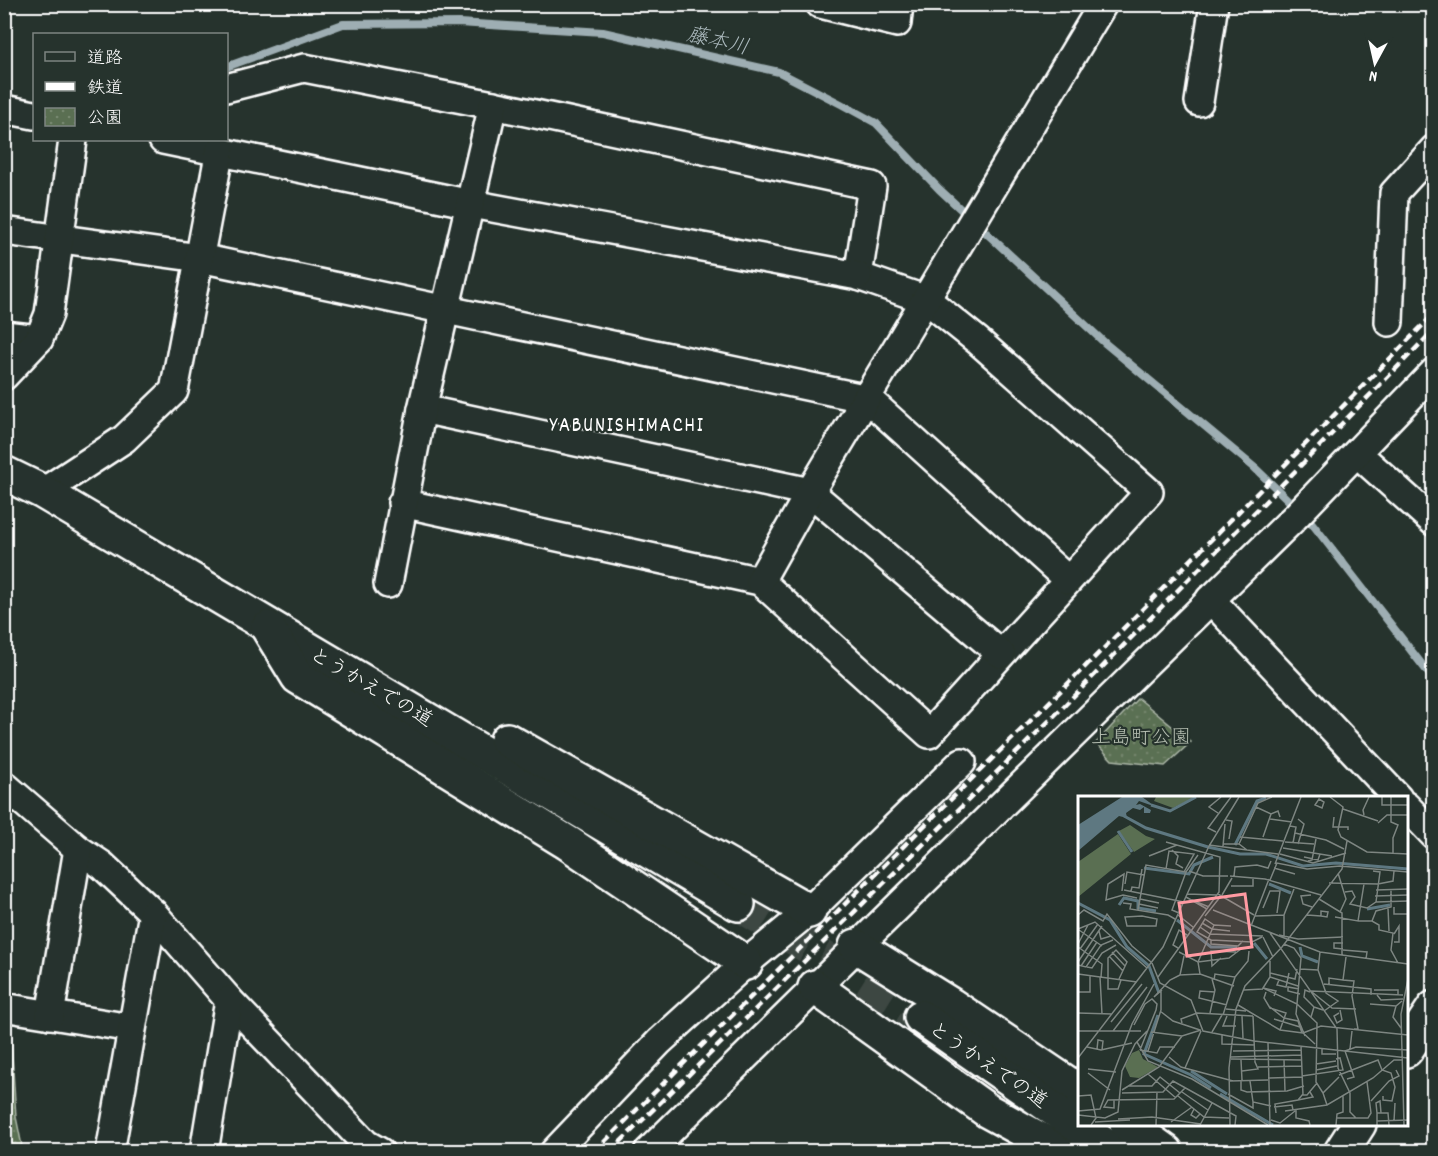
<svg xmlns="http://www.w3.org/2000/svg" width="1438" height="1156" font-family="Dekko,'Klee One',sans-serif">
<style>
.park{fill:url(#park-dots);stroke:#acb7a8;stroke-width:1.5}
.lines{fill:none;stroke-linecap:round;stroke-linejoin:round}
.stream{stroke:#9eaeb3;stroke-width:8}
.tertiary-tunnel{stroke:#3c4742;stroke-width:33;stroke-dasharray:33 16;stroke-linecap:butt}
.minor-casing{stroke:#fff;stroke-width:32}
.tertiary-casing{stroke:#fff;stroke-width:38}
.primary-casing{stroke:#fff;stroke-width:38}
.minor{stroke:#26332d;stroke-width:27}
.tertiary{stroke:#26332d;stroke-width:33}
.primary{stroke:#26332d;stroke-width:33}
.rail{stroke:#fff;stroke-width:4.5;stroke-dasharray:9 4.5;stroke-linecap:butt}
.labels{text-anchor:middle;stroke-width:4.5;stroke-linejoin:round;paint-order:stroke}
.street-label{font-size:20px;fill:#fff;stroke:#26332d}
.park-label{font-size:20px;fill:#b5beb1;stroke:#26332d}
.water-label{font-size:21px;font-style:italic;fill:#aebcc0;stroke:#26332d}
.neighbourhood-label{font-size:21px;letter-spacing:1.5px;fill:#fff;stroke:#26332d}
.inset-river{fill:none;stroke:#5e7881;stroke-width:3}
.inset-road{fill:none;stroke:#7d8581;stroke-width:1.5}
.view{fill:#ff9aa2;fill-opacity:0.15;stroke:#ff9aa2;stroke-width:3}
.inset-edge{fill:none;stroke:#fff;stroke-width:3}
</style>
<defs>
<pattern id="park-dots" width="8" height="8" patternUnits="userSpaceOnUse" patternTransform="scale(1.5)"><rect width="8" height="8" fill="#5a6f52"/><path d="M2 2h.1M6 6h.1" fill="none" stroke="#73856c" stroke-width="1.8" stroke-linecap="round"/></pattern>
</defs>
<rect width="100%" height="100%" fill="#26332d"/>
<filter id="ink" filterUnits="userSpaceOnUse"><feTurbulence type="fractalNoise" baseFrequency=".0167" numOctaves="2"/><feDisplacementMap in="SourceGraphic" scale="12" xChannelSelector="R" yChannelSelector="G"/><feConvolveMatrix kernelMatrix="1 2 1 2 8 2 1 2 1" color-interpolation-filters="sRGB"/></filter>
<g filter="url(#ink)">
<g class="park">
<polygon points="1138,698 1191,742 1165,766 1112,760 1096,743"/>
<polygon points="4,1003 9,1008 16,1117 23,1151 5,1151"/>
</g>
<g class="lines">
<polyline class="stream" points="226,67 343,24 459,23 603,32 779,72 841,104 876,123 939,189 1106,344 1255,468 1311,522 1434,680"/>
<polyline class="tertiary-tunnel" points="738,904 921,1017"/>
<g class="minor-casing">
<g id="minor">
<polyline points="820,4 897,23 899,4"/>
<polyline points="226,88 304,68 493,105 872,186 858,276 927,300 978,341 1149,492 929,734 760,581 402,503"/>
<polyline points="1199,102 1214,4"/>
<polyline points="4,109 34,115"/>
<polyline points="163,140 471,204 858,276"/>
<polyline points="4,231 200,258 868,399 1068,580"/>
<polyline points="1389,322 1394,193 1434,149"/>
<polyline points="4,335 39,339"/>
<polyline points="4,376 39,339 49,314 73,140"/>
<polyline points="422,409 810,492 1001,654"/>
<polyline points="1357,453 1434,522"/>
<polyline points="43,492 124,439 174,391 220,150"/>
<polyline points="760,581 810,492 1103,4"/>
<polyline points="388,584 422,409 493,105"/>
<polyline points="1210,599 1398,798"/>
<polyline points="4,785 78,849 102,865 153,913 229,1000 317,1092 366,1144 380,1152"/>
<polyline points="1406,806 1434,835"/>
<polyline points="9,1008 131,1028"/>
<polyline points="50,1015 78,849"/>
<polyline points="110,1152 153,913"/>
<polyline points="204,1152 229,1000"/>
<polyline points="554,1152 659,1042 746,963 809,911 962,762"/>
<polyline points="648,1152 1292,520 1434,372"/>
</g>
</g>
<g class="tertiary-casing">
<g id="tertiary">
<polyline points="4,473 43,492 738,904"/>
<polyline points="268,628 298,677 568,843 746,963"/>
<polyline points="507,740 809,911"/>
<polyline points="856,946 951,1005 1080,1092"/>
<polyline points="815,987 988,1111 1063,1152"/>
<polyline points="921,1017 1115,1152"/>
<polyline points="1127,1124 1166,1152"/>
</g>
</g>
<g class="primary-casing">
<g id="primary">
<polyline points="1406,1050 1434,1008"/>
<polyline points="1341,1152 1359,1124"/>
</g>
</g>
<use href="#minor" class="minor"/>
<use href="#tertiary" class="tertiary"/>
<use href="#primary" class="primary"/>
<g class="rail">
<polyline points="594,1152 1105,647 1434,314"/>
<polyline points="610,1152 1059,711 1434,330"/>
</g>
</g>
</g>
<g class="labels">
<g class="street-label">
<text transform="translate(372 686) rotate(30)" y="7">とうかえでの道</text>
<text transform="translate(989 1064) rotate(34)" y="7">とうかえでの道</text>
</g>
<g class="park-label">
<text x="1141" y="743">上島町公園</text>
</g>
<g class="water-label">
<text transform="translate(718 40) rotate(13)" y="7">藤本川</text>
</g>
<g class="neighbourhood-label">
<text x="627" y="431">YABUNISHIMACHI</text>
</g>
</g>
<g transform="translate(1078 796)">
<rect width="330" height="330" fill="#26332d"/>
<path d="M78,1H117L95,12L76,5ZM40,38L53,58L0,101V66Z" fill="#5a6f52"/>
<path d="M52,29L68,40L77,43L56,56L41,35ZM61,254L65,263L80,271L61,282L52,281L47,270L54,257Z" fill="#5a6f52"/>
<path d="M44,1H64L78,11L61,5L58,9L62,8L73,14L72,17H66V11L62,14L55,12L48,17L49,22L41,20L0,55V29Z" fill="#5e7881"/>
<path class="inset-river" d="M73,9L92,15L118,1M46,20L68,32L130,51L162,58H188L225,70L258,67L330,73M40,35L54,56M157,49L179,5L188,2M66,72L111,78L116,69L135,61M191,88L213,97M0,107L32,124L49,151L71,170L81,197M41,109L46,102L60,105V112L78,115M289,113L312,109M99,124L133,151H159M176,147L189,163M222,151L224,160L240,166M80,219L66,258L113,279L133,292M113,275L149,298M142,298L195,329"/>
<path class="inset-road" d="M252,1L265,11L260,34L263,41L289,56L330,58M304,1V9H330M313,1V26L320,29L315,42V58M241,3L246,6L244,12L237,9ZM178,11L193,18L200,15L202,21M265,13L300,25M140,17L131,11L143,1M286,19L285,14L291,1M256,21L255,31H270V34M192,23L214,26M220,23L226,28L220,48M148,24L154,25L151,43M300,27L309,19H330M212,30L218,31L215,47M138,36L130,32L153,1M217,37L248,44L266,53M162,41L205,45M185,41L193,18M207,46L236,48M145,48H161L169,54M161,48L180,7L194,1M131,49L200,58M145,50L147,28M205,52L254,60M94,54L100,60L98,68L105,72M202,58L235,67L268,57M71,60L99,49M226,61L240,64L242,58M230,65L234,64L238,43M197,68L223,1M196,72L217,78M88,73L91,55L116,58L106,76M111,75L125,80H150M295,75L302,76L298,106M260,77L268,103L262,116M152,80L187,83L243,99M156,80L157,71L179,69L190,72L193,65M192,84L199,67L229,73L262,70L330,76M251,87L300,88L315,85L316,75M47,88L49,76L66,79M153,90H175V83M46,94L106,106M298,94L330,93M44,95L46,78L30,88L28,104L45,99L59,102M53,95L54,91L61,92L64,73M267,96L274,95L277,101L272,108L289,112L298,106L330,105M109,98L139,99M140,98L176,119M144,99L154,82M233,99L223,100L225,108L234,111M297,100L330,99M108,101L129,113M62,103L81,107M241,103L264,117V160M114,104L131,111M45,107L53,108L52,113L90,119L97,123M61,108L80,112M316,111V118H330M185,112L192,95H202L199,117M310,112L311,135M60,114L68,69L108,76L120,59M135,114L242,156L330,168M101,117L94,114L108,76M0,119L6,114L25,125L29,118L54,150L73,166M100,119L115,131M229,119L243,120L249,121L250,116L243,115V120M127,120L143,100M177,120L206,119M47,121L64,120L79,123L78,130H49ZM257,121L280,125L286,88M280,125H294L301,129V134L315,137L313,154L320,167M294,125L298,115L313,111V94M124,127L134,133L152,135M153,130L136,129L127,123L119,136L133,144V148L160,150L165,145M173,130L191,83M122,131L132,138L185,140M0,133L17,126L69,172M1,134L24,150M21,135L23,143L33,140M192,137L259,233L260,272L272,297V316L278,322H290L293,317L289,286M201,139L220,143L265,141M206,140V119L216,93M185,141L195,161M133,144L174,146L184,141M316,146H321V130L316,138M265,147H256V152L265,153M0,148L10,129M206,148L216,152L223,162L219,208L239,227L238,286L245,297M0,151L24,168L23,181M100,152L95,149L101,134L109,139M2,153L20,128M265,154L289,156L288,163M34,156L47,170M101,156L120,166L151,162L163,153M242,156L240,174L248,197L260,205L246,215M31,160L45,175M106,160L102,179L122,178L156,190M268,161L265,184L276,185L274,200L280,233H276M143,162L134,170L133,155L158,156M192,165V181L185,192L219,208L218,218L227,240M0,166L24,130M74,167L82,187L113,204L125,235L176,245L330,262M0,169L8,171L23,149L35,144M3,170L19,146M9,171L14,172L24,157L38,149M222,173L240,174M192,177L217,183L219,173M0,178L59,186M122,178L120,166L136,129M22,181L24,218M80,181L141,96L142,61L88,46M157,181L170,165L171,155M192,181L220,190M41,183L49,166L38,154L30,162V193H40L43,184M136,184L137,178L157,181L145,219M201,184L199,189L208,191L211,177M246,188L293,193V199M251,188V182L265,184M185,192L198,195L196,200M221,193L210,191V195L222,198M84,194L76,201L92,184L102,179M166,194L185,193M296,194H320V199M233,195L325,199M0,196H12V180M137,196L122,195L121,202L149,209M188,196L186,202L192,212L208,217L202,234M232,196L227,194L226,201L236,211M234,196L254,212L278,213M299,199L303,204L325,203M292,208L318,210L324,205M160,209L202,234L225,237L237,248M318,210L315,221L323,232M192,211L206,222L220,225L224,237M148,213L168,215M82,215L95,225L122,234M0,217L34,218M132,217L137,194L134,183M261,217L256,220L259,227L264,224L262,214M149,220L145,230H158M164,220L165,242M233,221L236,211L245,214M196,223L222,231M33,226L64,188M104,227L103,223L119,217L175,220M56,229L67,208L74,203L79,208L78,214L62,254M0,235H63M35,235L69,191M73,236L104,240L123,234M134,236L144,219M225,237L243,230L330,239M144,239V248L177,249M59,246L70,265L114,283L190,329M190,247L192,329M223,250L225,299H229L239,287M9,251L23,254L54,247M19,253L20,244L25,245L24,254M244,253V258H258M272,253L274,235M62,254L79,257L82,251H97M70,255L83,214V195M155,255L223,254M91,261L103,271L155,285M153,261L223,259M0,262L85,151L131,50L161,1M153,263L224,264M163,264L164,284M206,264L207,295M238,268L258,265M180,271L224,270M107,272L123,235M10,273L38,276M238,274L259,270M164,275L180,273L177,266L175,220M10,277L32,294M70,278L98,302M261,279L300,264L304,274L313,277L317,291L314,305L305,304V300M224,280L265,274L262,262L258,263M190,282L224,281M269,283L276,281L267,255L278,251L330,254M163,284V294L169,296L209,295L226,290M152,285L190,284M172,285L175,306L193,310M50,290H74L82,281L102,297M44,294L81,271L104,240M104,296L130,314M44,297L85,296L95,285L158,320L157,329M150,298L175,312V306M0,300L13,299L18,322L13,329M100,300L126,321L151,322M36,304V312L26,311L30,304L96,303L107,292M220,304L235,301L232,296M293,305L311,285L321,280L318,274M249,309L245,297L261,281M196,311L214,309L215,314M116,313L113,319L118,322L122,318M218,314V322L231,325L232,329M0,315L22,313L54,228L76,188M207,315L249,309L295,282L316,264H324M198,317L197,308L220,304L225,298M299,317L298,307L302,305L303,317M0,319L27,322L40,316L44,275L57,248L69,235M259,322H278M40,323L74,321L123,328M193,324L202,327L217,315M299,325L330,324M316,325L317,307M17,326L52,324M93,326L114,311M78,329L79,296M122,329L134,307M152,329L151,272L158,213L167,190L204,151L264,73L269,45M258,329L259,318L265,316V300M299,329V317H310L311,329M326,329L323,218L330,183"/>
<path class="view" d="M167,98L174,151L109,160L101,107Z"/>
<rect width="330" height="330" class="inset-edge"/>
</g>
<rect width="1438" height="1156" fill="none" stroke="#26332d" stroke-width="24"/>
<rect x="12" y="12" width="1414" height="1132" fill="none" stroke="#fff" stroke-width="2" filter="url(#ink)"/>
<rect x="33" y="33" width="195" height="108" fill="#26332d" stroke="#7d8581" stroke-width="1.5"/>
<rect x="45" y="52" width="30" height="9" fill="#26332d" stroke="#7d8581" stroke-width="1.5"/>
<text x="87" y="63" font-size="18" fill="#ffffff">道路</text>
<rect x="45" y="82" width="30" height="9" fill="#ffffff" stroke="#7d8581" stroke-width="1.5"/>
<text x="87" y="93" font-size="18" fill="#ffffff">鉄道</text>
<rect x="45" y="108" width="30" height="18" fill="url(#park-dots)" stroke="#7d8581" stroke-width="1.5"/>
<text x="87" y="123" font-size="18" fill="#ffffff">公園</text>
<g transform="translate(1375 63) rotate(188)" stroke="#26332d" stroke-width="4.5" paint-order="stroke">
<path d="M0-4.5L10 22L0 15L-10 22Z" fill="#ffffff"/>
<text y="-9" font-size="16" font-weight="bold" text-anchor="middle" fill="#ffffff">N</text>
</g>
</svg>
